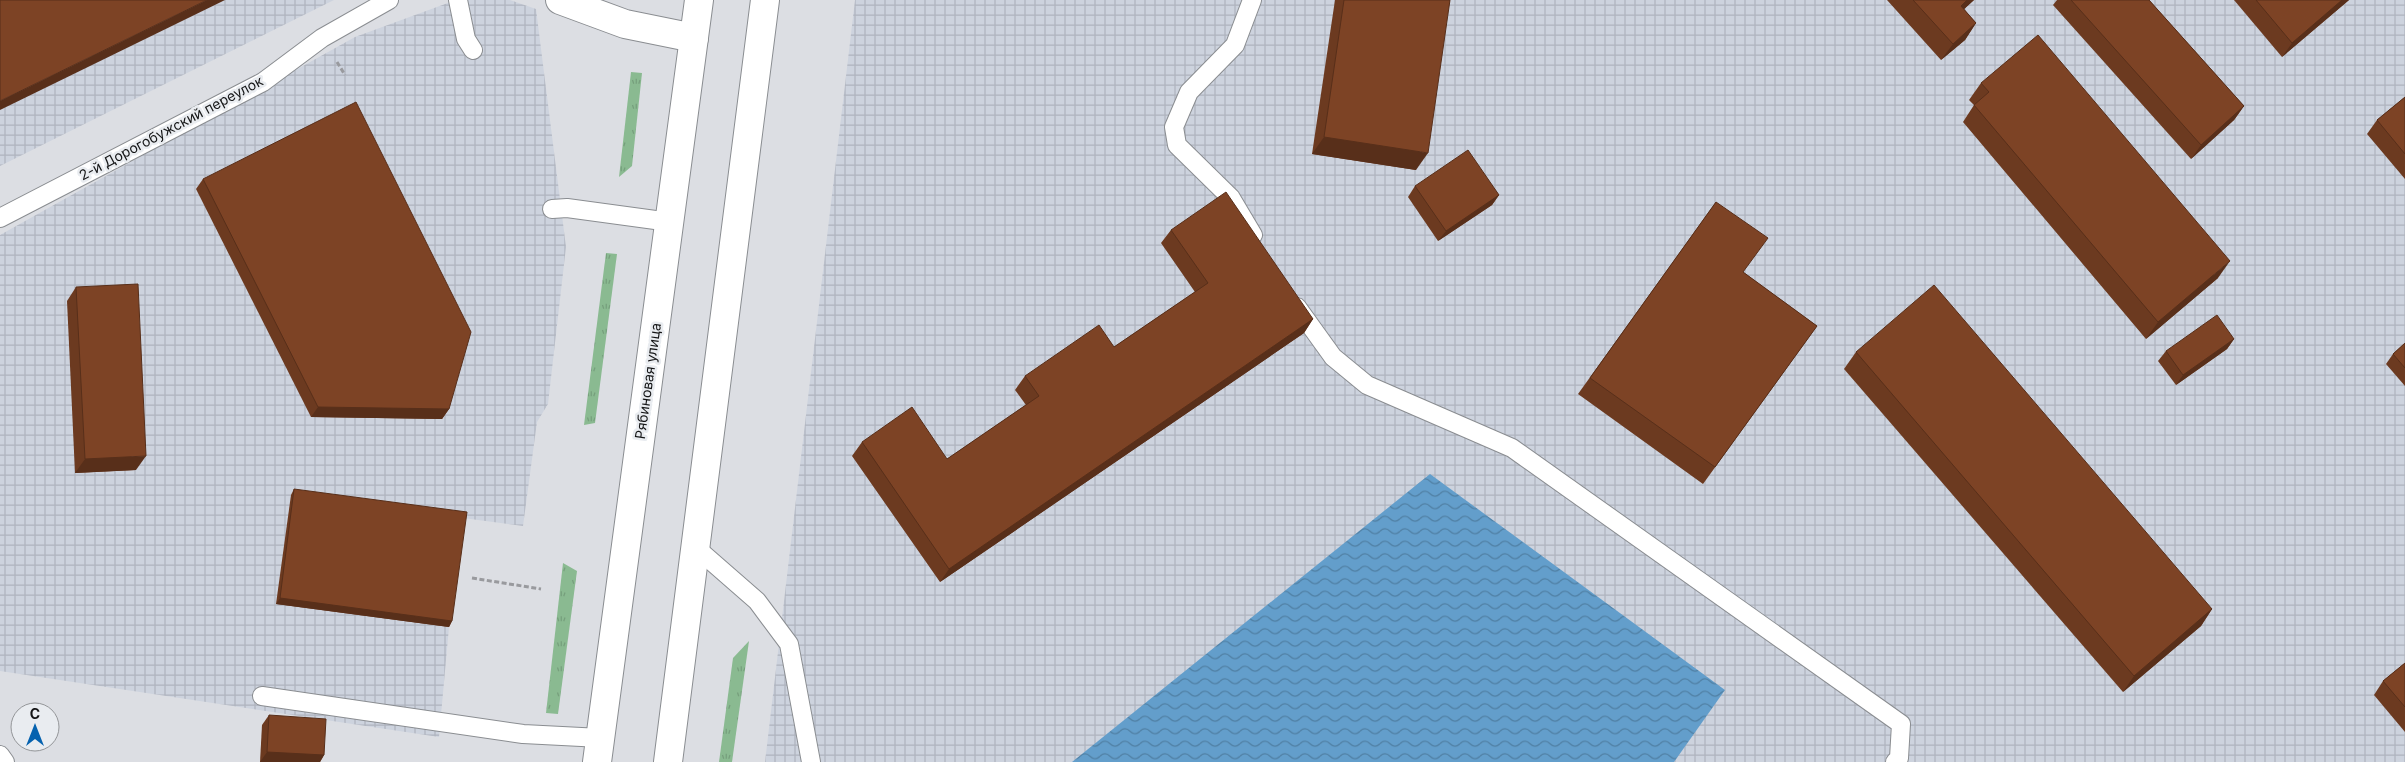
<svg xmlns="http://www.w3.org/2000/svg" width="2405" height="762" font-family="Inter,sans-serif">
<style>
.industrial{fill:url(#industrial-grid)}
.grass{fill:url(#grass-tufts)}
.water{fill:url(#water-waves)}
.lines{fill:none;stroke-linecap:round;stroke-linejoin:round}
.lane-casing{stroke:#8a8d91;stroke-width:20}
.street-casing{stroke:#8a8d91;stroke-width:30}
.secondary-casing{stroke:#8a8d91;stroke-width:30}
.path{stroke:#999a9e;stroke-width:3;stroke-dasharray:5 2.5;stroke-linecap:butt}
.lane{stroke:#fff;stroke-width:18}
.street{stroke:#fff;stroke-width:28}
.secondary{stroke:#fff;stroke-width:28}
.wall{fill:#6c3a20}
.shaded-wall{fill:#582f1a}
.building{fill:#7d4325;stroke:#582f1a}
.labels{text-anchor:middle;stroke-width:5;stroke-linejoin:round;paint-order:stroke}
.street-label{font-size:14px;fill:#141516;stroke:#e9ecf0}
</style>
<defs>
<pattern id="industrial-grid" width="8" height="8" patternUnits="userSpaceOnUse" patternTransform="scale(1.25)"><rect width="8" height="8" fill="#cdd3de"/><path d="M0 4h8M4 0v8" fill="none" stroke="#afb4be"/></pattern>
<pattern id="grass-tufts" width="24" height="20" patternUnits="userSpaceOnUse" patternTransform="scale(1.25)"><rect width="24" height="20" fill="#8aba91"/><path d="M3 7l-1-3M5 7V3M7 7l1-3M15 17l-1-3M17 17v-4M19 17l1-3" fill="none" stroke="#769f7c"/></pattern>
<pattern id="water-waves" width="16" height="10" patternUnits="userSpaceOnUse" patternTransform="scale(1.25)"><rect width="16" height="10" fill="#639ecb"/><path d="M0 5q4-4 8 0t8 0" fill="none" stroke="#5080a4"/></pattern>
</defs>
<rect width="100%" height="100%" fill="#dcdee3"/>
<g class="industrial">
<polygon points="0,0 334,0 0,166"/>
<polygon points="456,0 510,0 536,9 566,247 548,404 537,422 523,526 463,518 449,627 439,737 0,671 0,235 355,37"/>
<polygon points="855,0 2405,0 2405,762 765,762"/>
</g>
<g class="grass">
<polygon points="631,72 642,73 632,166 619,177"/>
<polygon points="606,253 617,254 595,423 584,425"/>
<polygon points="563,563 577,571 558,714 546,713"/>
<polygon points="749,641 732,762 719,762 733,658"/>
</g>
<polygon class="water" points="1430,474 1725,690 1674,762 1072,762"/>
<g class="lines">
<g class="lane-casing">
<g id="lane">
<polyline points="458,0 466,39 473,50"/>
<polyline points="1252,0 1235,45 1189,92 1174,127 1177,145 1231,198 1253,235"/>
<polyline points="552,209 567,208 670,222"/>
<polyline points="0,218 263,82 322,38 389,0"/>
<polyline points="1297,307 1333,357 1367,385 1512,448 1901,724 1899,758 1895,762"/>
<polyline points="694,546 757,601 789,644 811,762"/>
<polyline points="262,696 523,734 601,738"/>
<polyline points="0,755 5,762"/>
</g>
</g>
<g class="street-casing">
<polyline id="street" points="560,0 625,24 694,38"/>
</g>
<g class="secondary-casing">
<g id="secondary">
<polyline points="597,762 699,0"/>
<polyline points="668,762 765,0"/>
</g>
</g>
<g class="path">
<polyline points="337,62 345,75"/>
<polyline points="472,578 541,589"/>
</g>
<use href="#lane" class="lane"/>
<use href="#street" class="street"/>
<use href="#secondary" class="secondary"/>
</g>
<g class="wall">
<polygon points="1335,0 1450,0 1416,170 1312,154"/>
<polygon points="1887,0 1974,0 1964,9 1976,23 1965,40 1941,60"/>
<polygon points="2057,0 2149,0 2244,106 2234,120 2191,159 2053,5"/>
<polygon points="2234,0 2349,0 2282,57"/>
<polygon points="1981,83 2218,278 2146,339 1963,122 1974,105 1969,100"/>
<polygon points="2405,97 2405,179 2367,134 2377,120"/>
<polygon points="203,179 449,409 442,419 311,417 196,189"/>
<polygon points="1415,186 1499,195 1492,205 1438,241 1408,197"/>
<polygon points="1716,202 1743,272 1817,326 1703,484 1578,394"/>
<polygon points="1171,230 1313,319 1304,333 940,582 852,456 862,442 947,459 1026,405 1015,390 1025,376 1114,347 1195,292 1161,243"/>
<polygon points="76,287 136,470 75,473 67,301"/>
<polygon points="2234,339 2227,349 2176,385 2158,361 2166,351"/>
<polygon points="2405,343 2405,386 2386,364 2393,354"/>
<polygon points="1856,352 2212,609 2201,626 2123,692 1844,369"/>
<polygon points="294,489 452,621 449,627 276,604 291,495"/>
<polygon points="2405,663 2405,732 2374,695 2383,681"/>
<polygon points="269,715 324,755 320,762 260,762 262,725"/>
</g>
<g class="shaded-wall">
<polygon points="207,0 225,0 0,110 0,101"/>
<polygon points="1967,0 1974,0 1949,23 1961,6"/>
<polygon points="2342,0 2349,0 2282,57 2292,43"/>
<polygon points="1976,23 1965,40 1941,60 1953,44"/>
<polygon points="2244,106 2234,120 2191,159 2201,145"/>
<polygon points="1324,137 1428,153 1416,170 1312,154"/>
<polygon points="1499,195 1492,205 1438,241 1446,231"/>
<polygon points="2230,261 2218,278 2146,339 2158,322"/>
<polygon points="1313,319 1304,333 940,582 949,569"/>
<polygon points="2234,339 2227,349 2176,385 2183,375"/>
<polygon points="318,407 449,409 442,419 311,417"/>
<polygon points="146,456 136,470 75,473 85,459"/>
<polygon points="280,598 452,621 449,627 276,604"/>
<polygon points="2212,609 2201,626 2123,692 2134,676"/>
<polygon points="267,752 324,755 320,762 260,762"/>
</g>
<g class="building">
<polygon points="0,0 207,0 0,101"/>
<polygon points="1344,0 1450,0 1428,153 1324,137"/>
<polygon points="1913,0 1967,0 1961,6 1976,23 1953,44"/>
<polygon points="2071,0 2149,0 2244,106 2201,145"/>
<polygon points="2256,0 2342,0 2292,43"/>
<polygon points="2038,35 2230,261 2158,322 1974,105 1989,92 1981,83"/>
<polygon points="2405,97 2405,154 2377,120"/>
<polygon points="356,102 471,332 449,409 318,407 203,179"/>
<polygon points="1468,150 1499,195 1446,231 1415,186"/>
<polygon points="1226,192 1313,319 949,569 862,442 912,407 947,459 1039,396 1025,376 1099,325 1114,347 1208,283 1171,230"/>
<polygon points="1716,202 1768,238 1743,272 1817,326 1715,467 1590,378"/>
<polygon points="138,284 146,456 85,459 76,287"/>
<polygon points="1934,285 2212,609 2134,676 1856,352"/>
<polygon points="2217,315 2234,339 2183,375 2166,351"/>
<polygon points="2405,343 2405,368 2393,354"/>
<polygon points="294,489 467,512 452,621 280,598"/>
<polygon points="2405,663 2405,707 2383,681"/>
<polygon points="269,715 326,719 324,755 267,752"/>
</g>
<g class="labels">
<g class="street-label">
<text transform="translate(171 128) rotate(-28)" y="5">2-й Дорогобужский переулок</text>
<text transform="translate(648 381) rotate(-82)" y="5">Рябиновая улица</text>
</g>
</g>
<g transform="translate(35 727)"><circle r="24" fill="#e9ecf0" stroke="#949699"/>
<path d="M0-4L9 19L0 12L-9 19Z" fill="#0562af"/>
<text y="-8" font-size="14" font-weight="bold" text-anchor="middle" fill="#141516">С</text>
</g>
</svg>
